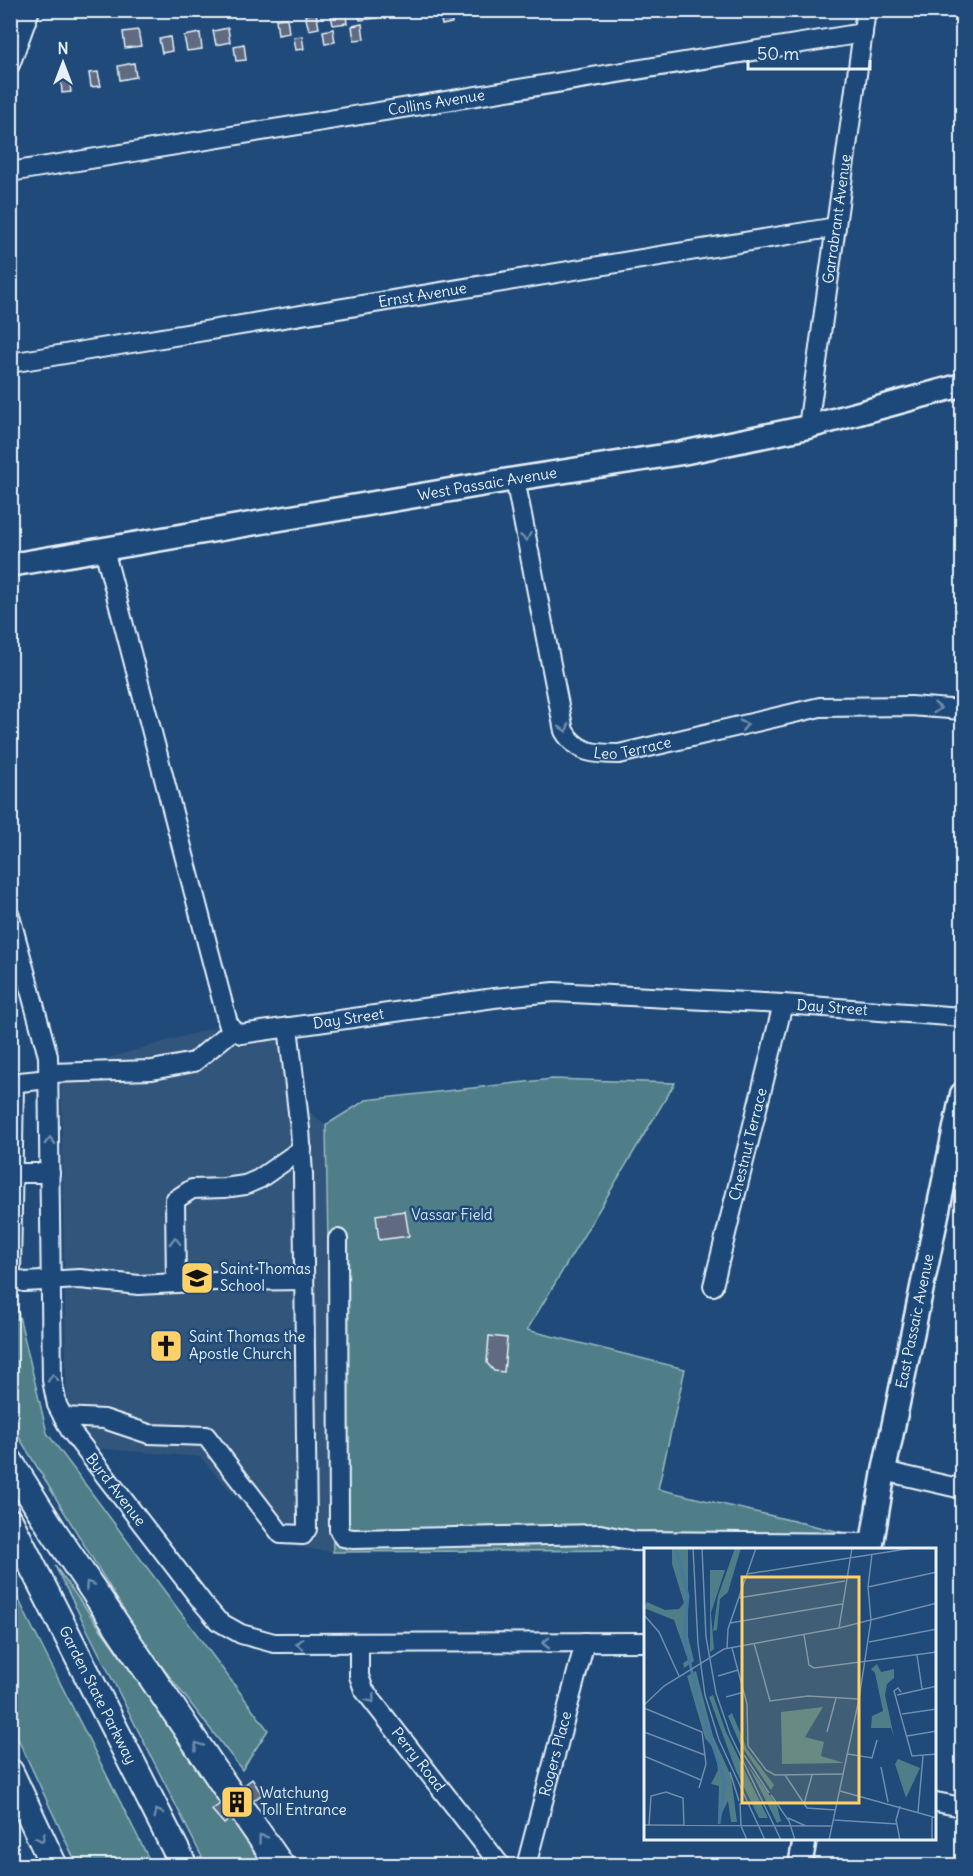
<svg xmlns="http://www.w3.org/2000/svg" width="973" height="1876" font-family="Delius,sans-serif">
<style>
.built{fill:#32547c}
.green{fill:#4f7e89;stroke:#9cb8c0;stroke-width:1.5}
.building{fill:#606b80;stroke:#e8f1f8;stroke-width:1.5}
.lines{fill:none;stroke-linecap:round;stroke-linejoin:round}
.minor-casing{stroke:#e8f1f8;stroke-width:22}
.major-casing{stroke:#e8f1f8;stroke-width:27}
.highway-casing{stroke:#e8f1f8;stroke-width:30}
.minor{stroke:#1f4a7a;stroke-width:18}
.major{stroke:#1f4a7a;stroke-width:22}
.highway{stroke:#1f4a7a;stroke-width:26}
.oneway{stroke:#6f8dac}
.labels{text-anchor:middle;stroke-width:5;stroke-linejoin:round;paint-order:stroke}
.street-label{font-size:15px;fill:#e8f1f8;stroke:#1f4a7a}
.park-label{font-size:15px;fill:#d1e0e7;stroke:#1f4a7a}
.poi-label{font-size:15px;fill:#e8f1f8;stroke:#1f4a7a;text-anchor:start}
.inset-river{fill:none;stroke:#4479a1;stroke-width:3}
.inset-road{fill:none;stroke:#6f8dac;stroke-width:1.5}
.view{fill:#ffd166;fill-opacity:0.15;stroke:#ffd166;stroke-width:3}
.inset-edge{fill:none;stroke:#e8f1f8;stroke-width:3}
</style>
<rect width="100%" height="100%" fill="#1f4a7a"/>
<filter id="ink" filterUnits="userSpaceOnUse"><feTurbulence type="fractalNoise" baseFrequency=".0167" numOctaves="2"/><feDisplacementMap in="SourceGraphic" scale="12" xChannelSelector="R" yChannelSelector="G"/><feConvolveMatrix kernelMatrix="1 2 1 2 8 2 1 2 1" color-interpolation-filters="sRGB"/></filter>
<g filter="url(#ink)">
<polygon class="built" points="215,1027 234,1045 248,1046 295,1034 302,1106 326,1125 333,1552 279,1545 200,1457 93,1448 67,1412 61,1083 70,1069"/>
<g class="green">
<polygon points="552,1079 675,1083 527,1330 685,1369 658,1489 853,1535 636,1550 333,1552 326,1125 366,1100"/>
<polygon points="11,1299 17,1307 47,1433 268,1730 242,1770 143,1642 11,1424"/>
<polygon points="55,1566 271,1865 206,1865"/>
<polygon points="10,1581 28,1619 152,1865 77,1865 11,1724"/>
</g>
<g class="building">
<polygon points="345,10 347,23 333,25 330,11"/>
<polygon points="358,10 375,10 377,18 360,20"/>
<polygon points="439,10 449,10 452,23 442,25"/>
<polygon points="316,13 319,28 309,30 305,15"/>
<polygon points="287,18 289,33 278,35 276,19"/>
<polygon points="362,24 364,39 354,40 352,26"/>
<polygon points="228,28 230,42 216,45 213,31"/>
<polygon points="333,29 335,42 325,44 323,31"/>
<polygon points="138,30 141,46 125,48 123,32"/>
<polygon points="200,33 202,49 187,51 184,36"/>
<polygon points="302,36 304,49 296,50 294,37"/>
<polygon points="170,37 172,51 162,53 159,39"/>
<polygon points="244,44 246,60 236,61 234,46"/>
<polygon points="134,63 136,77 120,80 118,66"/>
<polygon points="98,72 101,86 91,87 89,73"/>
<polygon points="69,78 71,92 62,93 61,79"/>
<polygon points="405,1211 409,1236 379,1240 376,1215"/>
<polygon points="489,1336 507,1338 504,1372 494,1371 487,1363"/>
<polygon points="252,1779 262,1794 224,1824 212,1810"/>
</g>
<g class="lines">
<g class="minor-casing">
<g id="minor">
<polyline points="10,65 30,10"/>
<path id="s1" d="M10,172L863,33"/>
<path id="s2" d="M10,363L836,227"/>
<path id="s3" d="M808,427L866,10"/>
<path id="s4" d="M515,479L564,731C578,754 595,754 619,754L820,707L911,706L962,710"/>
<path id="s5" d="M104,549L228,1023L233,1030L241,1034L494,998L554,992L783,1004L962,1017"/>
<path id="s6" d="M10,916L48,1056L52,1380L57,1405L70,1430L202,1602L218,1621L241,1634L274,1643L646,1642"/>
<polyline points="50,1073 152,1070 194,1062 233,1030"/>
<polyline points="10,1083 49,1079"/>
<polyline points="12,1173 50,1173"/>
<polyline points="338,1239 339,1530 343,1537 353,1539 600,1534 634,1541 872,1543"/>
<polyline points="10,1272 13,1278 24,1282 80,1279 139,1285 215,1281 304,1280"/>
<polyline points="11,1273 14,1083"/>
<polyline points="176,1282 175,1200 192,1189 224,1188 245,1185 259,1179 302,1149"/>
<path id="s7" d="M713,1286L783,1004"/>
<polyline points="63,1417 104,1419 149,1434 206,1436 281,1534 303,1535 307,1529 303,1174 300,1129 288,1027"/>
<polyline points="884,1471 962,1489"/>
<path id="s8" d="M359,1644V1676L364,1690L501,1866"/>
<polyline points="936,1802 962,1807"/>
<path id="s9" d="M526,1866L585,1642"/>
</g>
</g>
<g class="major-casing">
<g id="major">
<path id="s10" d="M10,565L515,479L682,453L808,427L962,385"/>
<path id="s11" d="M871,1549L884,1471L962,1094"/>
<polyline points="800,1866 805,1838"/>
</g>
</g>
<g class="highway-casing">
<g id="highway">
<polyline points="10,1462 52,1529 231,1795"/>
<path id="s12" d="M10,1522L184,1866"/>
<polyline points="10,1772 54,1866"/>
<polyline points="242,1810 281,1866"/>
</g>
</g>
<use href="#minor" class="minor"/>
<use href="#major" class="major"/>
<use href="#highway" class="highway"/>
</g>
<defs><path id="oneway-chevron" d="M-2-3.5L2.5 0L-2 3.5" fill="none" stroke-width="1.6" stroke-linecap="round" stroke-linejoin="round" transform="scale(1.5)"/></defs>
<g class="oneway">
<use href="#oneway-chevron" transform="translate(526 537) rotate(79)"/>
<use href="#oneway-chevron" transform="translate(937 708) rotate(4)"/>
<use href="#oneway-chevron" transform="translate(744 725) rotate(-13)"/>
<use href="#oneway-chevron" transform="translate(565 728) rotate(72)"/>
<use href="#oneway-chevron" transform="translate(50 1141) rotate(-91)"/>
<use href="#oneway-chevron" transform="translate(175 1241) rotate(-90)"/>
<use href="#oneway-chevron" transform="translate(53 1378) rotate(-95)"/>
<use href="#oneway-chevron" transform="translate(89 1585) rotate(-124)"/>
<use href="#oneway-chevron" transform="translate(546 1643) rotate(180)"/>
<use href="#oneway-chevron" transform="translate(300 1644) rotate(-179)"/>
<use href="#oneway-chevron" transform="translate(371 1699) rotate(52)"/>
<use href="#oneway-chevron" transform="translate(198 1746) rotate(-124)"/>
<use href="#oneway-chevron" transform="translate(158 1813) rotate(-117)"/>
<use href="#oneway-chevron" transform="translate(41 1838) rotate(65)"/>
<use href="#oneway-chevron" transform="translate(262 1838) rotate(-126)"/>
</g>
</g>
<defs>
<g id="school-square" transform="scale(1.725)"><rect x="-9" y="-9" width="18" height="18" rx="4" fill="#ffd166" stroke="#1f4a7a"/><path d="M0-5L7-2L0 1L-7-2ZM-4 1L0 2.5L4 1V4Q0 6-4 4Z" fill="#111"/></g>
<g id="church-square" transform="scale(1.725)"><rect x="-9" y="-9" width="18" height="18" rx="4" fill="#ffd166" stroke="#1f4a7a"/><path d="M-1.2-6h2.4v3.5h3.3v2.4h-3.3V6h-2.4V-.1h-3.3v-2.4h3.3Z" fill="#111"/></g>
<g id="building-square" transform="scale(1.725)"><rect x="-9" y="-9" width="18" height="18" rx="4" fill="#ffd166" stroke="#1f4a7a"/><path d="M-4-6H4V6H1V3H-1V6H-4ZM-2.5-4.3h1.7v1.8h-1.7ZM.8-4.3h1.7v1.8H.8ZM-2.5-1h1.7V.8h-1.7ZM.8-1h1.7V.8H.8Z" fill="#111"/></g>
</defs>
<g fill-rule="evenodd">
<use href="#school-square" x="197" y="1278"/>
<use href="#church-square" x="166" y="1346"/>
<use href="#building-square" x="237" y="1802"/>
</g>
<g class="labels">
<g class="street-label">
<text dy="5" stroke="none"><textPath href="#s1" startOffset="432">Collins Avenue</textPath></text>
<text dy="5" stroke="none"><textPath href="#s3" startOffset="210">Garrabrant Avenue</textPath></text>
<text dy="5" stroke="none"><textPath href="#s2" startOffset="418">Ernst Avenue</textPath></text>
<text dy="5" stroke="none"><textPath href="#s10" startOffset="484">West Passaic Avenue</textPath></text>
<text dy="5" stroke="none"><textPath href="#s4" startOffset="334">Leo Terrace</textPath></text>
<text dy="5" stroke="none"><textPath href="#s5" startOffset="1102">Day Street</textPath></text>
<text dy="5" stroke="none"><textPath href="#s5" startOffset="616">Day Street</textPath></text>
<text dy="5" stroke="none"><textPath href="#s7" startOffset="146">Chestnut Terrace</textPath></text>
<text dy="5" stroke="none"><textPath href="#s11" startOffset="232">East Passaic Avenue</textPath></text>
<text dy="5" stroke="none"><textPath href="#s6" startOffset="598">Byrd Avenue</textPath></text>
<text dy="5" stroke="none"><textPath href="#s12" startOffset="194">Garden State Parkway</textPath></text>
<text dy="5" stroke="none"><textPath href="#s9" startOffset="116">Rogers Place</textPath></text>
<text dy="5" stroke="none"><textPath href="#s8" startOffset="135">Perry Road</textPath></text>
</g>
<g class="park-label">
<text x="452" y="1220">Vassar Field</text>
</g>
<g class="poi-label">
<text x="220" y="1274">Saint Thomas<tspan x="220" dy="17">School</tspan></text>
<text x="189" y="1342">Saint Thomas the<tspan x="189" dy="17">Apostle Church</tspan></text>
<text x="260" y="1798">Watchung<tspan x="260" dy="17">Toll Entrance</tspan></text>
</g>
</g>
<g transform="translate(644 1548)">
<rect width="292" height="292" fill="#1f4a7a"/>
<path d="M28,0H44V89L50,113L40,120L39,115L44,112L30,72L0,60L3,54L21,62L35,61L40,55L28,16ZM91,0H97L84,44L76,51L73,82L69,83L74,48ZM66,22H81L67,65L70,101L66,104ZM233,116L237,124L250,121V130L243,136L241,147L250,189L247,180H227L228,168L239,163L231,125L227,121ZM52,123L69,188L87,228L93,274H87L84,253L74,273L75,238L67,236L74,222L71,202L61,190L43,128ZM69,147L82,184L124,270H115L92,223L65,149ZM179,159L161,189L180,194L177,208L200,215L138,216L137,164ZM88,165L103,201L130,237L127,242L96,196L84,168ZM254,211L276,220L262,250L251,216ZM104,217L133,258L137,273L133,275Z" fill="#4f7e89"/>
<path class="inset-river" d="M32,0L44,48L40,88L55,156L81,234L75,276"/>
<path class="inset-road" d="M49,0L54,96L61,147L75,192L121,292M58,0L62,89L72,145L86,186L137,292M103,26L269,0M224,39L293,24M94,50L201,33M0,67L15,84L35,128M227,72L224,39L228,6M86,75L198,56M195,80L208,0M160,87L165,117L170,120L293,104M225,94L293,81M110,95L126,153L164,148L215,151M83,100L84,81L112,0M88,100L103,156L104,198L122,222L131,227L200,226M273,107L278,141M74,128L94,122M257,144L254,140L250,143L268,208L293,206M253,147L293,138M82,149L100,144M0,157L20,138L80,101L195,80L293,55M0,160L58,184L62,216L55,240M258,166L293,161M0,184L61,207M183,184L192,150M263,188L293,183M204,206L228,210L233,192M100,207L125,245M0,208L57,232M237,219L244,254M86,224L95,253M141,227L163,260L192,262M196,243L293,270M127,247L145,273L151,292M96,255L97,278L103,292M160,256L168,227M256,258L252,272L256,292M274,264L279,208M288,268V292M144,270L162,278M190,272L253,276M0,277L188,278M5,277L7,248L22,244L39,250L40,278M185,292L215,151L227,72"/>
<path class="view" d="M98,29H215V255H98Z"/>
<rect width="292" height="292" class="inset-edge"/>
</g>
<rect width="973" height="1876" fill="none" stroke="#1f4a7a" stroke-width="36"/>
<rect x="18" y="18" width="937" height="1840" fill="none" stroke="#e8f1f8" stroke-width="2" filter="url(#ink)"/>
<g transform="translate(63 63)" stroke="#1f4a7a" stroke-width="4.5" paint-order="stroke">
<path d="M0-4.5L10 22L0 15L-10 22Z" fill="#e8f1f8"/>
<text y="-9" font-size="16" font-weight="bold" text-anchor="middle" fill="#e8f1f8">N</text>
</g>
<path d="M748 60v9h122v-9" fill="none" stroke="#e8f1f8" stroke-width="3"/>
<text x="757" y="60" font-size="18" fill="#e8f1f8" stroke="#1f4a7a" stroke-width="4.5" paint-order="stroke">50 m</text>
</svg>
